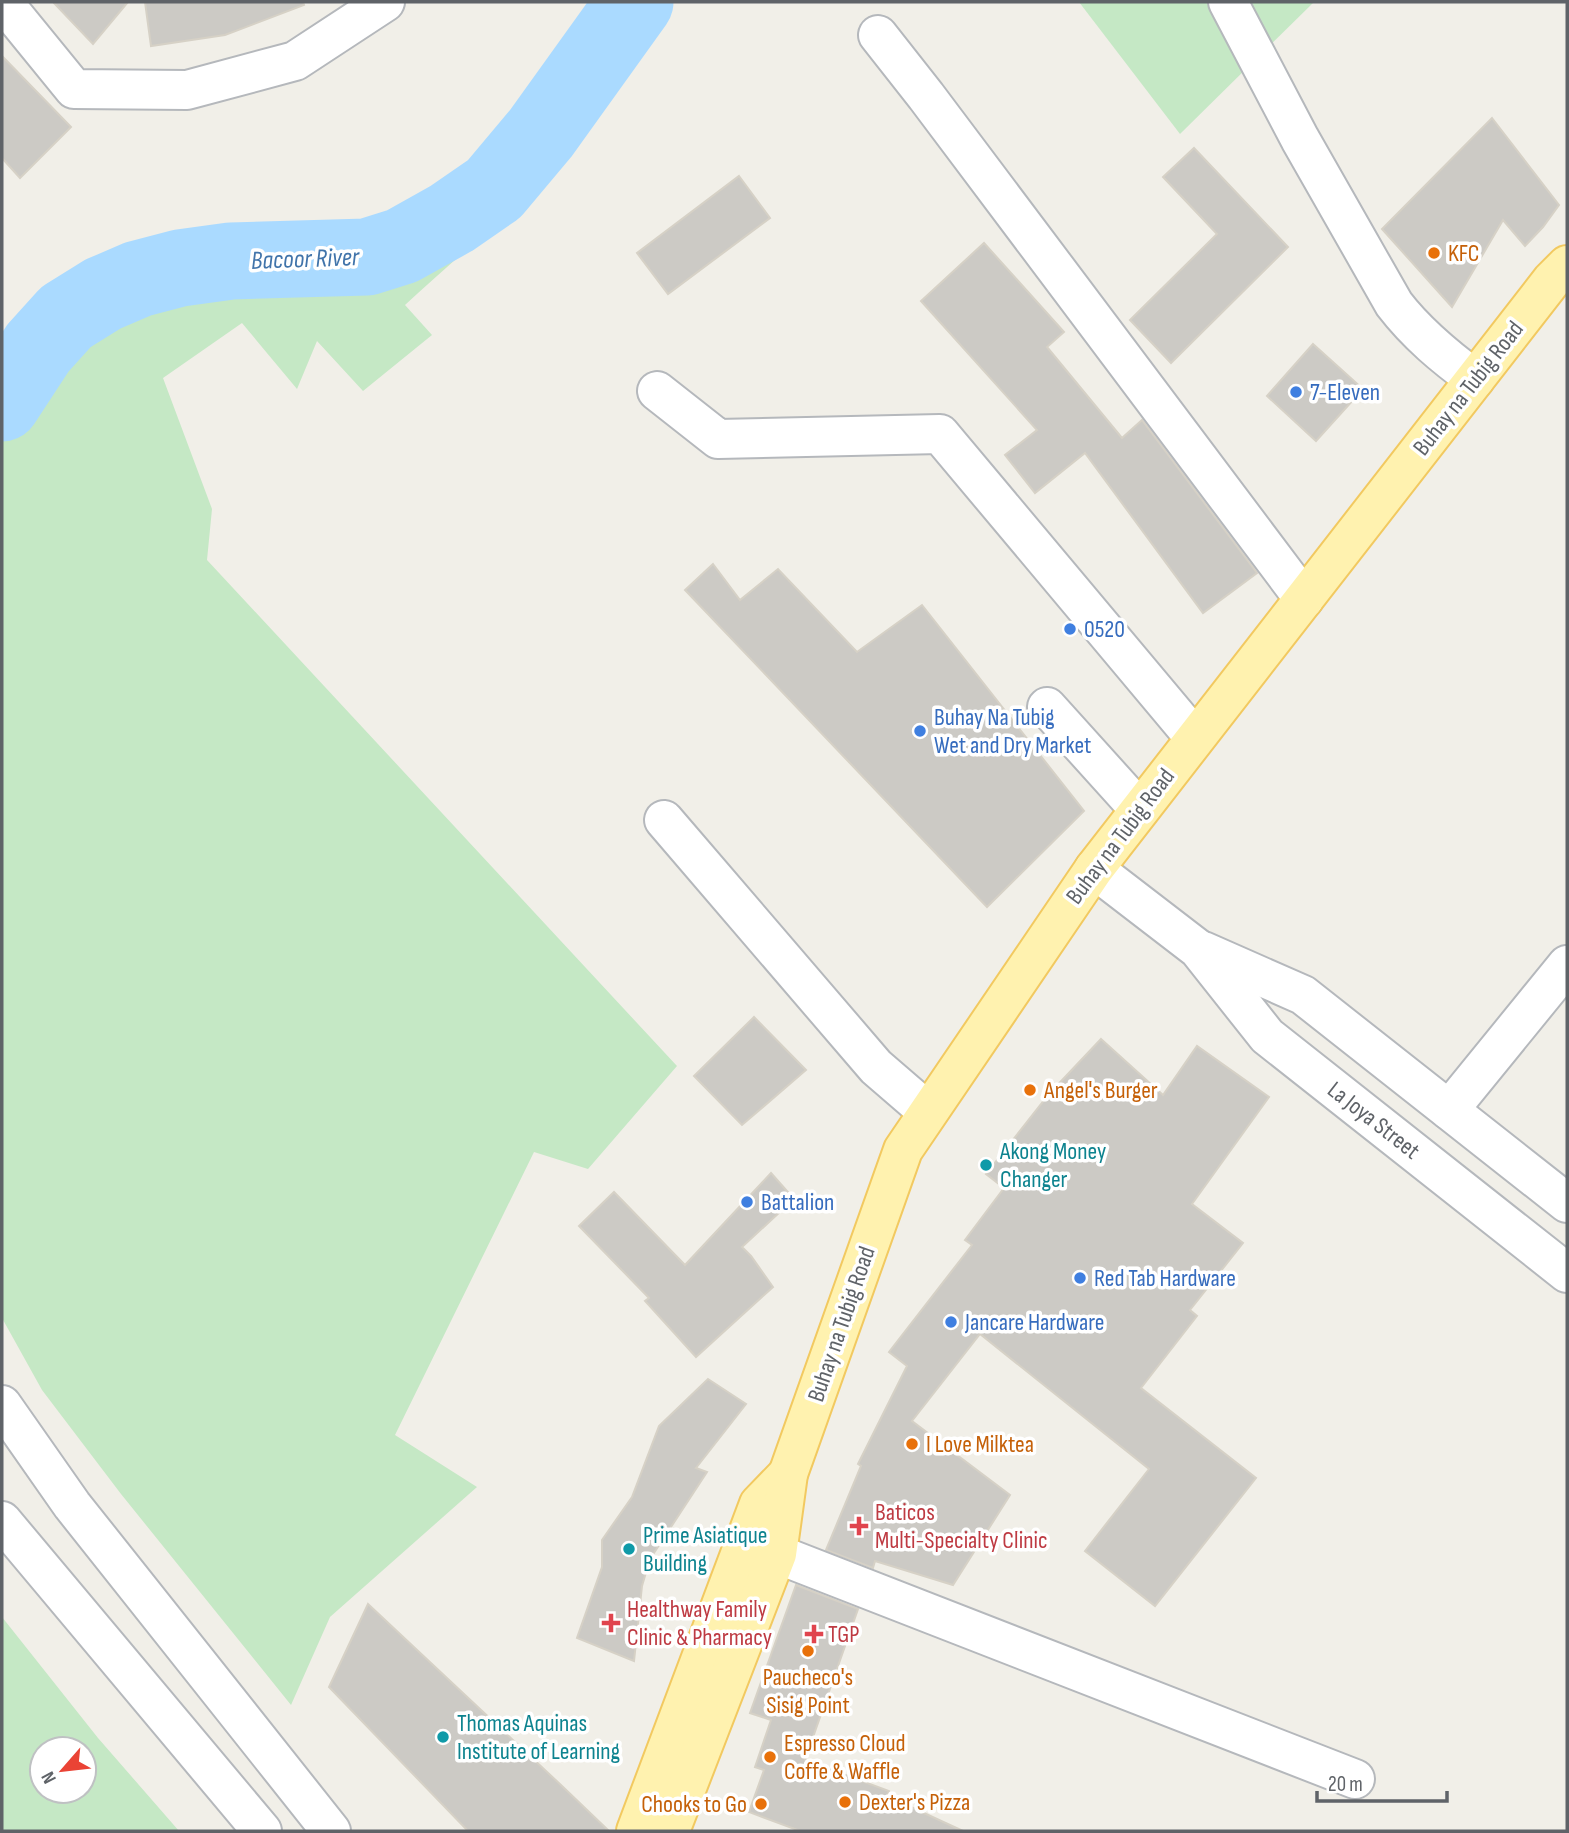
<svg xmlns="http://www.w3.org/2000/svg" width="1569" height="1833" font-family="'Sofia Sans Condensed',sans-serif">
<style>
.green{fill:#c5e8c5;fill-rule:evenodd}
.lines{fill:none;stroke-linecap:round;stroke-linejoin:round}
.river{stroke:#aadaff;stroke-width:77}
.building{fill:#cccac5;stroke:#d6d1c6;stroke-width:2}
.minor-casing{stroke:#b5b8bc;stroke-width:42}
.major-casing{stroke:#f2c960;stroke-width:42}
.minor{stroke:#fff;stroke-width:38}
.major{stroke:#fff2af;stroke-width:38}
.food-dot{fill:#e8710a;stroke:#fff;stroke-width:2.5}
.shop-dot{fill:#3f7fe0;stroke:#fff;stroke-width:2.5}
.culture-dot{fill:#0f9aa8;stroke:#fff;stroke-width:2.5}
.health-dot{fill:#e0444e;stroke:#fff;stroke-width:2.5}
.labels{text-anchor:middle;stroke-width:7;stroke-linejoin:round;paint-order:stroke}
.food-label{font-size:24px;fill:#c56008;stroke:#fff;text-anchor:start}
.street-label{font-size:24px;fill:#5f6368;stroke:#fff}
.shop-label{font-size:24px;fill:#366cbe;stroke:#fff;text-anchor:start}
.culture-label{font-size:24px;fill:#0d838f;stroke:#fff;text-anchor:start}
.health-label{font-size:24px;fill:#be3a42;stroke:#fff;text-anchor:start}
.water-label{font-size:26px;font-style:italic;fill:#4174aa;stroke:#fff}
</style>
<rect width="100%" height="100%" fill="#f1efe8"/>
<g class="green">
<path d="M601,2H649C608,73 567,145 511,206C479,241 440,272 405,305L432,335L363,391L317,341L297,389L242,323L163,378L212,509L207,560L677,1066L588,1169L534,1152L395,1435L477,1487L330,1617L291,1705L121,1494L42,1390L2,1318V365L44,307L95,274L126,259L162,249L212,242L378,228L484,173L531,112Z"/>
<polygon points="1079,2 1314,2 1180,134"/>
<path d="M2,1617L98,1738L179,1831H2ZM84,1749V1791H42V1749Z"/>
</g>
<g class="lines">
<polyline class="river" points="2,403 38,348 66,317 103,294 138,279 180,268 231,261 367,257 402,246 452,218 494,189 541,133 635,2"/>
</g>
<g class="building">
<polygon points="53,2 128,2 93,44"/>
<polygon points="145,2 303,2 304,5 225,35 151,46"/>
<polygon points="2,56 71,127 20,178 2,158"/>
<polygon points="1492,118 1559,205 1543,227 1525,246 1503,220 1452,307 1382,229"/>
<polygon points="1194,148 1288,247 1171,363 1130,320 1217,234 1163,177"/>
<polygon points="739,176 770,218 668,294 637,253"/>
<polygon points="984,243 1064,332 1047,347 1122,438 1142,420 1257,573 1203,613 1085,453 1035,493 1005,455 1037,430 921,301"/>
<polygon points="1313,344 1363,389 1316,441 1267,396"/>
<polygon points="713,564 740,600 778,569 857,652 922,605 1084,811 987,907 685,590"/>
<polygon points="754,1017 806,1070 742,1125 694,1076"/>
<polygon points="1101,1039 1163,1095 1197,1046 1269,1097 1192,1204 1243,1243 1190,1310 1197,1316 1141,1388 1256,1478 1155,1606 1085,1551 1149,1469 980,1334 912,1421 1010,1495 953,1585 875,1561 873,1568 826,1550 861,1466 858,1464 907,1366 889,1352 972,1245 965,1240 1004,1188 986,1174 1049,1094"/>
<polygon points="771,1173 794,1199 742,1247 751,1256 773,1287 696,1357 645,1301 649,1298 579,1226 614,1192 685,1265"/>
<polygon points="708,1379 746,1404 696,1468 707,1472 650,1559 642,1586 634,1661 577,1638 602,1567 602,1540 632,1497 659,1426"/>
<polygon points="796,1585 858,1609 805,1760 889,1791 887,1796 963,1831 800,1831 749,1812 764,1770 755,1767 771,1720 750,1713"/>
<polygon points="368,1604 562,1786 609,1831 468,1831 329,1687"/>
</g>
<g class="lines">
<g class="minor-casing">
<g id="minor">
<polyline points="3,2 74,89 187,90 295,61 385,2"/>
<path d="M1228,2L1300,139L1394,304C1417,334 1445,357 1475,379"/>
<polyline points="878,35 926,96 1304,599"/>
<polyline points="657,391 718,439 940,434 1194,737"/>
<polyline points="1047,707 1139,809"/>
<polyline points="664,820 876,1067 927,1111"/>
<polyline points="1094,869 1198,949 1267,1036 1567,1273"/>
<polyline points="1203,951 1303,995 1567,1203"/>
<polyline points="1449,1110 1567,965"/>
<polyline points="2,1405 72,1505 331,1831"/>
<polyline points="2,1521 262,1831"/>
<polyline points="777,1554 1355,1779"/>
</g>
</g>
<g class="major-casing">
<g id="major">
<polyline points="636,1831 759,1504 788,1474"/>
<polyline points="670,1831 777,1554 788,1474 903,1150 1094,869 1552,280 1567,265"/>
</g>
</g>
<use href="#minor" class="minor"/>
<use href="#major" class="major"/>
</g>
<g class="food-dot">
<circle cx="1434" cy="253" r="7"/>
<circle cx="1030" cy="1090" r="7"/>
<circle cx="912" cy="1444" r="7"/>
<circle cx="808" cy="1651" r="7"/>
<circle cx="770" cy="1757" r="7"/>
<circle cx="845" cy="1802" r="7"/>
<circle cx="761" cy="1804" r="7"/>
</g>
<g class="shop-dot">
<circle cx="1296" cy="392" r="7"/>
<circle cx="1070" cy="629" r="7"/>
<circle cx="920" cy="731" r="7"/>
<circle cx="747" cy="1202" r="7"/>
<circle cx="1080" cy="1278" r="7"/>
<circle cx="951" cy="1322" r="7"/>
</g>
<g class="culture-dot">
<circle cx="986" cy="1165" r="7"/>
<circle cx="629" cy="1549" r="7"/>
<circle cx="443" cy="1737" r="7"/>
</g>
<g class="health-dot">
<path d="M855.5 1515.5h7v7h7v7h-7v7h-7v-7h-7v-7h7z"/>
<path d="M607.5 1612.5h7v7h7v7h-7v7h-7v-7h-7v-7h7z"/>
<path d="M810.5 1623.5h7v7h7v7h-7v7h-7v-7h-7v-7h7z"/>
</g>
<g class="labels">
<g class="food-label">
<text x="1448" y="261">KFC</text>
<text x="1044" y="1098">Angel's Burger</text>
<text x="926" y="1452">I Love Milktea</text>
<text x="808" y="1685" text-anchor="middle">Paucheco's<tspan x="808" dy="28">Sisig Point</tspan></text>
<text x="784" y="1751">Espresso Cloud<tspan x="784" dy="28">Coffe &amp; Waffle</tspan></text>
<text x="859" y="1810">Dexter's Pizza</text>
<text x="747" y="1812" text-anchor="end">Chooks to Go</text>
</g>
<g class="street-label">
<text transform="translate(1468 388) rotate(-52)" y="8">Buhay na Tubig Road</text>
<text transform="translate(1120 836) rotate(-53)" y="8">Buhay na Tubig Road</text>
<text transform="translate(1374 1120) rotate(38)" y="8">La Joya Street</text>
<text transform="translate(841 1324) rotate(-71)" y="8">Buhay na Tubig Road</text>
</g>
<g class="shop-label">
<text x="1310" y="400">7-Eleven</text>
<text x="1084" y="637">0520</text>
<text x="934" y="725">Buhay Na Tubig<tspan x="934" dy="28">Wet and Dry Market</tspan></text>
<text x="761" y="1210">Battalion</text>
<text x="1094" y="1286">Red Tab Hardware</text>
<text x="965" y="1330">Jancare Hardware</text>
</g>
<g class="culture-label">
<text x="1000" y="1159">Akong Money<tspan x="1000" dy="28">Changer</tspan></text>
<text x="643" y="1543">Prime Asiatique<tspan x="643" dy="28">Building</tspan></text>
<text x="457" y="1731">Thomas Aquinas<tspan x="457" dy="28">Institute of Learning</tspan></text>
</g>
<g class="health-label">
<text x="875" y="1520">Baticos<tspan x="875" dy="28">Multi-Specialty Clinic</tspan></text>
<text x="627" y="1617">Healthway Family<tspan x="627" dy="28">Clinic &amp; Pharmacy</tspan></text>
<text x="828" y="1642">TGP</text>
</g>
<g class="water-label">
<text transform="translate(305 258) rotate(-2)" y="9">Bacoor River</text>
</g>
</g>
<rect width="1569" height="1833" fill="none" stroke="#5f6368" stroke-width="7"/>
<g transform="translate(63 1770) rotate(242)"><circle r="33" fill="#ffffff" stroke="#bfc1c3" stroke-width="2"/>
<path d="M0-5L12 26L0 18L-12 26Z" fill="#ea4335"/>
<text y="-10" font-size="19" font-weight="bold" text-anchor="middle" fill="#5f6368">N</text>
</g>
<path d="M1317 1791v10h130v-10" fill="none" stroke="#5f6368" stroke-width="3.5"/>
<text x="1328" y="1791" font-size="21" fill="#5f6368" stroke="#ffffff" stroke-width="5" paint-order="stroke">20 m</text>
</svg>
